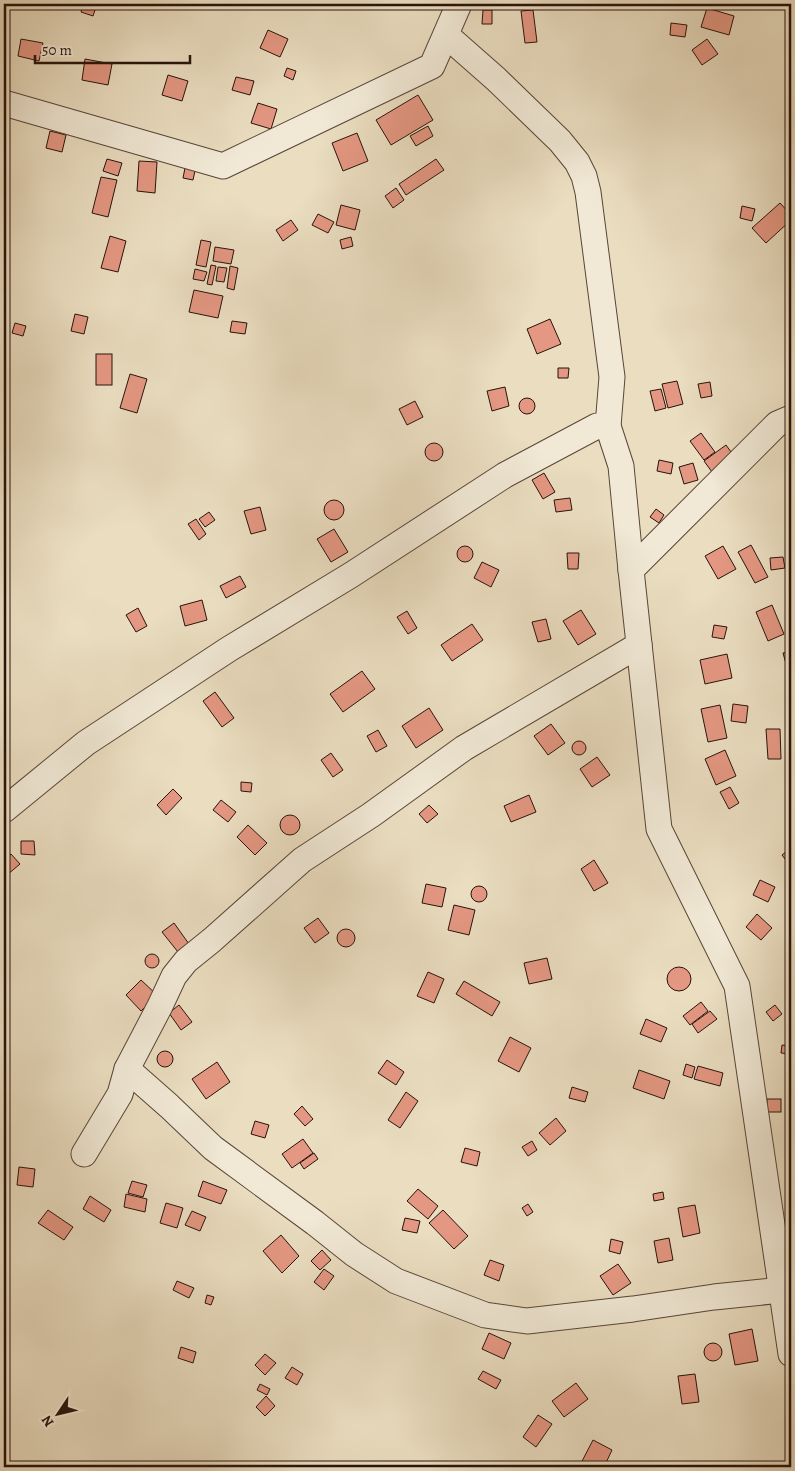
<svg xmlns="http://www.w3.org/2000/svg" width="795" height="1471" font-family="Alegreya,serif">
<style>
.building{fill:#e49782;stroke:#28130b}
.lines{fill:none;stroke-linecap:round;stroke-linejoin:round}
.minor-casing{stroke:#584638;stroke-width:27}
.minor{stroke:#f1e9d6;stroke-width:25}
</style>
<rect width="100%" height="100%" fill="#eaddc0"/>
<filter id="stains"><feTurbulence type="fractalNoise" baseFrequency=".004" numOctaves="4"/><feColorMatrix values="0 0 0 0 .2 0 0 0 0 .09 0 0 0 0 .02 0 0 0 .5 -.17"/></filter>
<radialGradient id="worn" r=".72"><stop offset=".6" stop-color="#630" stop-opacity="0"/><stop offset="1" stop-color="#630" stop-opacity=".3"/></radialGradient>
<g class="building">
<polygon points="84,4 97,4 93,16 81,12"/>
<polygon points="470,4 497,4 497,5 471,9"/>
<polygon points="707,8 734,16 729,35 701,27"/>
<polygon points="483,10 492,10 492,24 482,24"/>
<polygon points="533,10 537,42 525,43 521,11"/>
<polygon points="671,23 687,25 685,37 670,35"/>
<polygon points="268,30 288,39 280,57 260,48"/>
<polygon points="21,39 43,43 39,61 18,56"/>
<polygon points="707,39 718,54 702,65 692,50"/>
<polygon points="85,59 112,64 108,85 82,80"/>
<polygon points="287,68 296,71 293,80 284,76"/>
<polygon points="168,75 188,81 182,101 162,95"/>
<polygon points="236,77 254,81 250,95 232,90"/>
<polygon points="418,95 433,120 391,145 376,120"/>
<polygon points="258,103 277,109 271,129 251,123"/>
<polygon points="428,126 433,136 416,146 410,136"/>
<polygon points="50,131 66,135 62,152 46,148"/>
<polygon points="357,133 368,161 343,171 332,143"/>
<polygon points="107,159 122,163 118,176 103,171"/>
<polygon points="436,159 444,170 406,195 399,184"/>
<polygon points="139,161 157,162 155,193 137,191"/>
<polygon points="186,163 196,166 193,180 183,178"/>
<polygon points="101,177 117,180 108,217 92,213"/>
<polygon points="396,188 404,200 393,208 385,196"/>
<polygon points="780,203 791,215 791,220 766,243 752,228"/>
<polygon points="341,205 360,210 355,230 336,225"/>
<polygon points="742,206 755,209 752,221 740,218"/>
<polygon points="318,214 334,222 328,233 312,225"/>
<polygon points="291,220 298,230 283,241 276,230"/>
<polygon points="110,236 126,241 118,272 101,268"/>
<polygon points="351,237 353,246 342,249 340,240"/>
<polygon points="201,240 211,242 206,267 196,265"/>
<polygon points="215,247 234,250 231,264 213,261"/>
<polygon points="211,265 216,266 212,285 207,284"/>
<polygon points="230,266 238,268 234,290 227,288"/>
<polygon points="218,267 227,268 224,282 216,281"/>
<polygon points="195,269 207,272 204,281 193,279"/>
<polygon points="194,290 223,296 218,318 189,312"/>
<polygon points="75,314 88,317 84,334 71,331"/>
<polygon points="550,319 561,344 537,354 527,329"/>
<polygon points="232,321 247,323 245,334 230,332"/>
<polygon points="15,323 26,326 23,336 12,333"/>
<rect x="96" y="354" width="16" height="31"/>
<polygon points="558,368 569,368 568,378 558,378"/>
<polygon points="130,374 147,379 137,413 120,408"/>
<polygon points="677,381 683,404 668,408 662,384"/>
<polygon points="710,382 712,396 701,398 698,384"/>
<polygon points="505,387 509,406 492,411 487,391"/>
<polygon points="661,389 666,408 655,411 650,391"/>
<circle cx="527" cy="406" r="8"/>
<polygon points="415,401 423,417 407,425 399,409"/>
<polygon points="701,433 715,452 704,460 690,441"/>
<circle cx="434" cy="452" r="9"/>
<polygon points="726,445 734,456 712,472 704,461"/>
<polygon points="659,460 673,463 671,474 657,471"/>
<polygon points="693,463 698,480 684,484 679,467"/>
<polygon points="544,473 555,492 543,499 532,480"/>
<polygon points="570,498 572,510 556,512 554,500"/>
<circle cx="334" cy="510" r="10"/>
<polygon points="260,507 266,530 251,534 244,511"/>
<polygon points="656,509 664,515 659,523 650,517"/>
<polygon points="209,512 215,520 205,527 199,519"/>
<polygon points="196,519 206,534 199,540 188,524"/>
<polygon points="334,529 348,552 331,562 317,539"/>
<polygon points="751,545 768,577 755,583 738,552"/>
<circle cx="465" cy="554" r="8"/>
<polygon points="723,546 736,569 718,579 705,556"/>
<polygon points="567,553 579,553 578,569 568,569"/>
<polygon points="783,557 785,568 771,570 770,558"/>
<polygon points="482,562 499,570 491,587 474,578"/>
<polygon points="240,576 246,587 226,598 220,586"/>
<polygon points="202,600 207,620 185,626 180,606"/>
<polygon points="772,605 784,634 768,641 756,612"/>
<polygon points="138,608 147,626 136,632 126,615"/>
<polygon points="581,610 596,634 578,645 563,621"/>
<polygon points="407,611 417,628 408,634 397,617"/>
<polygon points="546,619 551,639 538,642 532,622"/>
<polygon points="472,624 483,640 452,661 441,645"/>
<polygon points="714,625 727,627 724,639 712,637"/>
<polygon points="791,651 791,670 788,671 783,653"/>
<polygon points="727,654 732,678 705,684 700,660"/>
<polygon points="362,671 375,689 343,712 330,694"/>
<polygon points="215,692 234,718 222,727 203,701"/>
<polygon points="733,704 748,706 746,723 731,721"/>
<polygon points="720,705 727,738 708,742 701,709"/>
<polygon points="429,708 443,730 416,748 402,726"/>
<polygon points="551,724 565,743 548,755 534,736"/>
<polygon points="766,729 780,729 781,759 768,759"/>
<polygon points="378,730 387,746 376,752 367,736"/>
<circle cx="579" cy="748" r="7"/>
<polygon points="725,750 736,776 716,785 705,759"/>
<polygon points="331,753 343,770 333,777 321,760"/>
<polygon points="597,757 610,775 592,787 580,769"/>
<polygon points="241,782 252,783 251,792 241,791"/>
<polygon points="730,787 739,803 729,809 720,792"/>
<polygon points="173,789 182,798 166,815 157,805"/>
<polygon points="529,795 536,812 511,822 504,806"/>
<polygon points="221,800 236,812 228,822 213,810"/>
<polygon points="429,805 438,814 427,823 419,814"/>
<circle cx="290" cy="825" r="10"/>
<polygon points="248,825 267,843 255,855 237,837"/>
<polygon points="21,841 34,841 35,855 21,854"/>
<polygon points="791,848 791,861 788,863 782,855"/>
<polygon points="11,854 20,864 7,875 4,872 4,860"/>
<polygon points="594,860 608,883 594,891 581,869"/>
<polygon points="760,880 775,887 768,902 753,895"/>
<polygon points="426,884 446,888 442,907 422,903"/>
<circle cx="479" cy="894" r="8"/>
<polygon points="454,905 475,910 469,935 448,930"/>
<polygon points="757,914 772,928 761,940 746,927"/>
<polygon points="318,918 329,933 315,943 304,928"/>
<polygon points="174,923 189,944 178,952 162,932"/>
<circle cx="346" cy="938" r="9"/>
<circle cx="152" cy="961" r="7"/>
<polygon points="547,958 552,979 529,984 524,963"/>
<circle cx="679" cy="979" r="12"/>
<polygon points="428,972 444,979 434,1003 417,996"/>
<polygon points="141,980 157,995 141,1011 126,995"/>
<polygon points="464,981 500,1002 492,1016 456,994"/>
<polygon points="701,1002 708,1011 690,1025 683,1016"/>
<polygon points="179,1005 192,1022 181,1030 169,1013"/>
<polygon points="775,1005 782,1014 773,1021 766,1012"/>
<polygon points="710,1011 717,1019 698,1033 692,1024"/>
<polygon points="646,1019 667,1028 661,1042 640,1034"/>
<polygon points="510,1037 531,1048 519,1072 498,1061"/>
<polygon points="782,1045 791,1046 791,1054 781,1053"/>
<circle cx="165" cy="1059" r="8"/>
<polygon points="387,1060 404,1072 396,1085 378,1073"/>
<polygon points="217,1062 230,1082 206,1099 192,1079"/>
<polygon points="686,1064 695,1067 692,1078 683,1075"/>
<polygon points="698,1066 723,1073 720,1086 694,1079"/>
<polygon points="639,1070 670,1081 664,1099 633,1088"/>
<polygon points="572,1087 588,1092 585,1102 569,1098"/>
<polygon points="406,1092 418,1101 400,1128 388,1120"/>
<rect x="767" y="1099" width="14" height="13"/>
<polygon points="302,1106 313,1119 305,1126 294,1114"/>
<polygon points="556,1118 566,1131 550,1145 539,1133"/>
<polygon points="255,1121 269,1125 265,1138 251,1134"/>
<polygon points="303,1139 313,1153 292,1168 282,1154"/>
<polygon points="532,1141 537,1150 528,1156 522,1147"/>
<polygon points="465,1148 480,1152 477,1166 461,1162"/>
<polygon points="314,1153 318,1159 304,1169 300,1163"/>
<polygon points="19,1167 35,1169 33,1187 17,1185"/>
<polygon points="132,1181 147,1185 143,1197 128,1193"/>
<polygon points="203,1181 227,1190 221,1204 198,1196"/>
<polygon points="418,1189 438,1206 428,1219 407,1201"/>
<polygon points="663,1192 664,1199 654,1201 653,1194"/>
<polygon points="126,1194 147,1199 145,1212 124,1207"/>
<polygon points="90,1196 111,1210 104,1222 83,1209"/>
<polygon points="166,1203 183,1208 177,1228 160,1223"/>
<polygon points="528,1204 533,1212 527,1216 522,1208"/>
<polygon points="695,1205 700,1233 683,1237 678,1208"/>
<polygon points="48,1210 73,1227 64,1240 38,1223"/>
<polygon points="443,1210 468,1236 454,1249 429,1223"/>
<polygon points="192,1211 206,1217 200,1231 185,1225"/>
<polygon points="405,1218 420,1221 417,1233 402,1230"/>
<polygon points="281,1235 299,1256 282,1273 263,1251"/>
<polygon points="669,1238 673,1260 658,1263 654,1241"/>
<polygon points="611,1239 623,1242 620,1254 609,1251"/>
<polygon points="322,1250 331,1260 320,1270 311,1261"/>
<polygon points="490,1260 504,1265 499,1281 484,1275"/>
<polygon points="618,1264 631,1283 613,1295 600,1276"/>
<polygon points="324,1269 334,1276 324,1290 314,1282"/>
<polygon points="177,1281 194,1288 189,1298 173,1290"/>
<polygon points="207,1295 214,1297 211,1305 205,1303"/>
<polygon points="752,1329 758,1361 735,1365 729,1334"/>
<polygon points="489,1333 511,1343 504,1359 482,1349"/>
<circle cx="713" cy="1352" r="9"/>
<polygon points="181,1347 196,1352 193,1363 178,1358"/>
<polygon points="265,1354 276,1363 265,1375 255,1365"/>
<polygon points="292,1367 303,1374 297,1385 285,1378"/>
<polygon points="483,1371 501,1380 496,1389 478,1379"/>
<polygon points="695,1374 699,1402 682,1404 678,1376"/>
<polygon points="576,1383 588,1399 564,1417 552,1401"/>
<polygon points="260,1384 270,1389 267,1395 257,1390"/>
<polygon points="266,1396 275,1406 265,1416 256,1407"/>
<polygon points="538,1415 552,1424 536,1447 523,1437"/>
<polygon points="593,1440 612,1450 604,1467 579,1467"/>
</g>
<g class="lines">
<g class="minor-casing">
<g id="minor">
<polyline points="446,35 496,79 560,141 577,162 584,176 588,192 612,377 608,426"/>
<polyline points="4,103 223,166 432,66 459,4"/>
<polyline points="791,418 777,424 631,570 659,829 737,986 791,1354"/>
<polyline points="4,810 86,743 229,649 351,575 505,475 597,426 608,426 621,466 631,570"/>
<polyline points="127,1069 169,1106 213,1148 315,1223 354,1254 396,1281 485,1315 527,1321 633,1309 714,1297 782,1290 791,1285"/>
<polyline points="84,1154 120,1094 127,1069 160,1006 174,976 186,961 212,940 302,860 371,815 464,748 639,645"/>
</g>
</g>
<use href="#minor" class="minor"/>
</g>
<rect width="795" height="1471" fill="none" stroke="#eaddc0" stroke-width="20"/>
<rect x="5" y="5" width="785" height="1461" fill="none" stroke="#28130b" stroke-width="2.5"/>
<rect x="10" y="10" width="775" height="1451" fill="none" stroke="#28130b"/>
<g transform="translate(58 1414) rotate(235)" stroke="#f1e9d6" stroke-width="4" paint-order="stroke">
<path d="M0-4L9 19L0 12L-9 19Z" fill="#28130b"/>
<text y="-8" font-size="14" font-weight="bold" text-anchor="middle" fill="#28130b">N</text>
</g>
<path d="M35 55v8h155v-8" fill="none" stroke="#28130b" stroke-width="2.5"/>
<text x="42" y="55" font-size="15" fill="#28130b" stroke="#f1e9d6" stroke-width="4" paint-order="stroke">50 m</text>
<rect width="100%" height="100%" filter="url(#stains)"/>
<rect width="100%" height="100%" fill="url(#worn)"/>
</svg>
